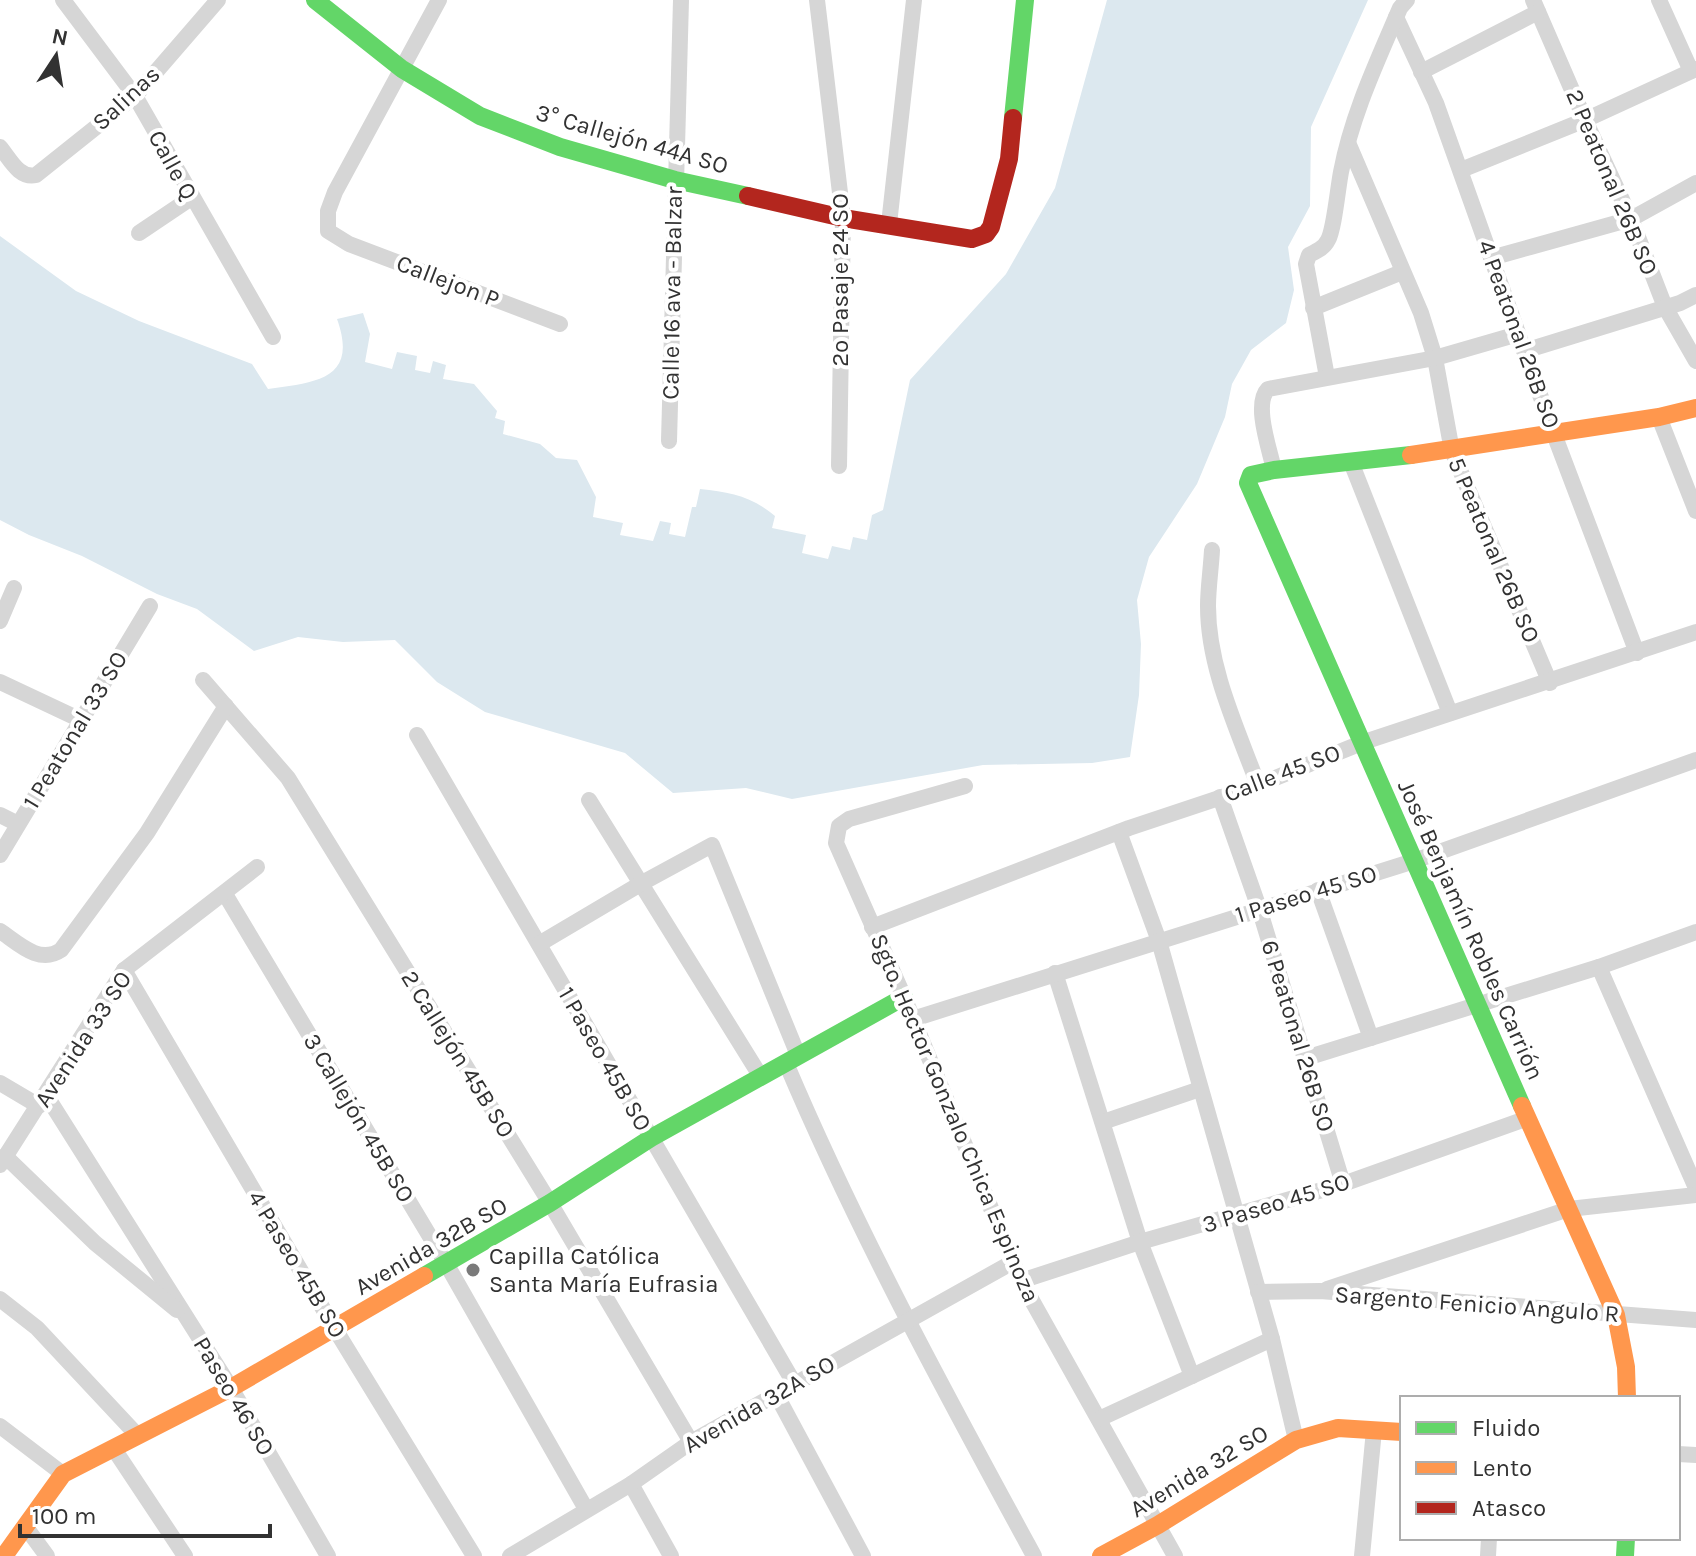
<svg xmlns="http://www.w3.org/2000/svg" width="1696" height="1556" font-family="Karla,sans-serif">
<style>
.water{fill:#dce8ef}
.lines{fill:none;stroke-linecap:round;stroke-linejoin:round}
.street{stroke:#d6d6d6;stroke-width:16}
.fast{stroke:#63d668;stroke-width:18}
.slow{stroke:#ff974d;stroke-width:18}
.jam{stroke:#b3261e;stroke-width:18}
.poi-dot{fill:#7a7a7a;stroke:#fff;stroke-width:3}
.labels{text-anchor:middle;stroke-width:8;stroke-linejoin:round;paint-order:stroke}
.street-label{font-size:24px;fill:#323232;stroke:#fff}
.poi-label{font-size:24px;fill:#323232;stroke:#fff;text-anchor:start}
</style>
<rect width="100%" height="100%" fill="#fff"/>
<path class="water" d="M1107,0H1368L1311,127L1310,206L1288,247L1294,290L1286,323L1251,350L1232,384L1225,417L1197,484L1149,557L1137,600L1141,644L1139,695L1130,757L1092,763L983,765L792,799L746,788L673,793L625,753L485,712L437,682L395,640L343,642L298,637L254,651L197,609L157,594L82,556L29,535L0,520V236L76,291L139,321L252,364L268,389C315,382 359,380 337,319L363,313L370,334L365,362L392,369L397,352L417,356L415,370L430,373L433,361L446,365L443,379L474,384L497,411L495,418L505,421L503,434L540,444L556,458L577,460L596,497L593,517L623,523L620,535L653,541L660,521L671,523L669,534L685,537L692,507H696L700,489C730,492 751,496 775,516L772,528L806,535L802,553L828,559L832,546L850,550L853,537L867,540L872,515L883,510L910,380L1006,274L1055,188Z"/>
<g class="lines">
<g class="street">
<polyline points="63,0 135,96 273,337"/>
<polyline points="439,0 335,192 328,211 328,231 349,244 560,324"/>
<polyline points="817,0 843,218 839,466"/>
<polyline points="1533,0 1585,120 1631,219 1665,307 1696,361"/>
<polyline points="1659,0 1691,71"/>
<polyline points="1396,17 1436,103 1554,434 1637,653"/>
<polyline points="1421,72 1538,12"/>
<polyline points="1349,145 1421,313 1435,358 1452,451 1550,683"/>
<path d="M0,147C10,159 19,179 36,175L135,96L218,0"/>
<polyline points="1461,170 1585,120 1696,69"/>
<polyline points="889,224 914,0"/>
<polyline points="139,233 191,198"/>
<polyline points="1491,258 1631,219 1696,183"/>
<polyline points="1313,308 1402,272"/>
<polyline points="1524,351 1680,303 1696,295"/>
<path d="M1327,377L1306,264L1309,255C1317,251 1324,248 1328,240C1334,230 1338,187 1341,172C1352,114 1377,62 1400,8L1407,0"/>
<polyline points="1659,417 1696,511"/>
<polyline points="669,441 681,0"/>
<polyline points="1351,462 1450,713"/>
<path d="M1274,470C1270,450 1253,404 1268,389L1435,358L1518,334"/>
<path d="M1212,550C1211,569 1208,588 1208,606C1208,668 1237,728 1258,785"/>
<polyline points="0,621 14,588"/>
<polyline points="203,680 288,778 550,1203 691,1442"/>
<polyline points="0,682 83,721"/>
<polyline points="417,735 794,1383"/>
<polyline points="965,786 849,819 839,826 836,843 904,997 1021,1281 1175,1556"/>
<polyline points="1220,797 1259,908 1343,1184"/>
<polyline points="589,800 761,1077"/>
<polyline points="0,815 18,824"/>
<polyline points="1119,832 1159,941 1272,1339 1296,1440"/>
<polyline points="0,855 150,606"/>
<polyline points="1318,890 1371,1038"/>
<polyline points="225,894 447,1265 586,1509"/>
<polyline points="872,927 1129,828 1258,785 1364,742 1696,632"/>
<path d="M0,931C18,943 39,965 61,950L147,833L226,706"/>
<polyline points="539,944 642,883 712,845 798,1055"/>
<polyline points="1599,967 1696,1188"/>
<polyline points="124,970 335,1329 474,1556"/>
<polyline points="1055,973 1140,1242 1192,1376"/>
<polyline points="913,1019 1414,861 1696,760"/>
<polyline points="1306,1058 1599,967 1696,932"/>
<path d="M786,1063C858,1233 946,1394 1034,1556"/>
<polyline points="0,1083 39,1106"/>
<polyline points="46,1095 231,1388 328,1556"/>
<polyline points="1103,1122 1200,1089"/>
<polyline points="5,1156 95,1243 177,1310"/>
<polyline points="0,1165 124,970 257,867"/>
<polyline points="1021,1281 1140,1242 1343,1184 1528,1118"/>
<polyline points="1327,1289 1569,1209 1696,1195"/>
<polyline points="1258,1292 1320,1291 1696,1320"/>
<polyline points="0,1299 37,1328 138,1436"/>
<polyline points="776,1394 863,1556"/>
<polyline points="1099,1419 1272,1339"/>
<polyline points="0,1426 63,1474"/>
<polyline points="114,1449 185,1556"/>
<polyline points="1678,1454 1696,1455"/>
<polyline points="631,1484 671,1556"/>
<polyline points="25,1526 47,1556"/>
<polyline points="510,1556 631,1484 691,1442 1013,1262"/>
<polyline points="1362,1556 1374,1430"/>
<polyline points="1488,1556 1489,1538"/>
</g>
<g class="fast">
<polyline points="315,0 402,69 480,116 560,147 675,180 748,196"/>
<polyline points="1013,118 1025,0"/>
<polyline points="1411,455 1274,470 1251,475 1248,483 1522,1106"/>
<polyline points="424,1276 550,1203 651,1138 904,997"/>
<polyline points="1625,1556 1626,1538"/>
</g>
<g class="slow">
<polyline points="1411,455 1659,417 1696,408"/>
<polyline points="1522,1106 1616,1315 1626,1367 1627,1398"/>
<polyline points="4,1556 63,1474 231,1388 424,1276"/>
<polyline points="1101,1556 1158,1525 1296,1440 1338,1428 1402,1432"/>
</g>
<polyline class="jam" points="748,196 843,218 972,239 986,234 991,227 1009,159 1013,118"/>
</g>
<circle class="poi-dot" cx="473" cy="1270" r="8"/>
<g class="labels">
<g class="street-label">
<text transform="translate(126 98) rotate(-43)" y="8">Salinas</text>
<text transform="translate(632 139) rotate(16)" y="8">3° Callejón 44A SO</text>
<text transform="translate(173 165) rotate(61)" y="8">Calle Q</text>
<text transform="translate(1612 182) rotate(67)" y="8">2 Peatonal 26B SO</text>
<text transform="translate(840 280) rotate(-90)" y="8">2º Pasaje 24 SO</text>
<text transform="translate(448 281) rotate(21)" y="8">Callejon P</text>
<text transform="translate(672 293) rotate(-89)" y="8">Calle 16 ava - Balzar</text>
<text transform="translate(1519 334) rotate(70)" y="8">4 Peatonal 26B SO</text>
<text transform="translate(1494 550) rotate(67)" y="8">5 Peatonal 26B SO</text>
<text transform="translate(75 730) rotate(-59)" y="8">1 Peatonal 33 SO</text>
<text transform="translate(1282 773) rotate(-21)" y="8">Calle 45 SO</text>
<text transform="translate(1306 894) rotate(-17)" y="8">1 Paseo 45 SO</text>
<text transform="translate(1471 930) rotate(66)" y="8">José Benjamín Robles Carrión</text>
<text transform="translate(1298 1036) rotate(73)" y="8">6 Peatonal 26B SO</text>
<text transform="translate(83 1039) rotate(-57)" y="8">Avenida 33 SO</text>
<text transform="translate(458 1054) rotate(58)" y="8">2 Callejón 45B SO</text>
<text transform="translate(605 1059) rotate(60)" y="8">1 Paseo 45B SO</text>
<text transform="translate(359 1118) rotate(59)" y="8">3 Callejón 45B SO</text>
<text transform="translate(955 1118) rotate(67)" y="8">Sgto. Hector Gonzalo Chica Espinoza</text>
<text transform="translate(1276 1203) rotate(-17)" y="8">3 Paseo 45 SO</text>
<text transform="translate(431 1246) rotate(-30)" y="8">Avenida 32B SO</text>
<text transform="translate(297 1264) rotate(59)" y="8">4 Paseo 45B SO</text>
<text transform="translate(1477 1304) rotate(4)" y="8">Sargento Fenicio Angulo R</text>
<text transform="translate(234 1396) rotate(59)" y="8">Paseo 46 SO</text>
<text transform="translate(759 1404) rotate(-30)" y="8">Avenida 32A SO</text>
<text transform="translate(1199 1471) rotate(-31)" y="8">Avenida 32 SO</text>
</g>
<g class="poi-label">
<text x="489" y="1264">Capilla Católica<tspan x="489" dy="28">Santa María Eufrasia</tspan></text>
</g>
</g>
<rect x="1400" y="1396" width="280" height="144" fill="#ffffff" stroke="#adadad" stroke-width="2"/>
<rect x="1416" y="1422" width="40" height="12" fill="#63d668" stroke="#adadad" stroke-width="2"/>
<text x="1472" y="1436" font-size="24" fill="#323232">Fluido</text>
<rect x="1416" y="1462" width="40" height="12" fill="#ff974d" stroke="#adadad" stroke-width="2"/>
<text x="1472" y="1476" font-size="24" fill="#323232">Lento</text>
<rect x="1416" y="1502" width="40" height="12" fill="#b3261e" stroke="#adadad" stroke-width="2"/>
<text x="1472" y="1516" font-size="24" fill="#323232">Atasco</text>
<g transform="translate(56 56) rotate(12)" stroke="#ffffff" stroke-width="6" paint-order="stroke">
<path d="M0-6L14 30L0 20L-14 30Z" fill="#323232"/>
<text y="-12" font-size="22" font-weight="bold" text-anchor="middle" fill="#323232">N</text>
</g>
<path d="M20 1524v12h250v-12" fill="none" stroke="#323232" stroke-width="4"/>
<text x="32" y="1524" font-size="24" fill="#323232" stroke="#ffffff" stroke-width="6" paint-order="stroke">100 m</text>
</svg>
